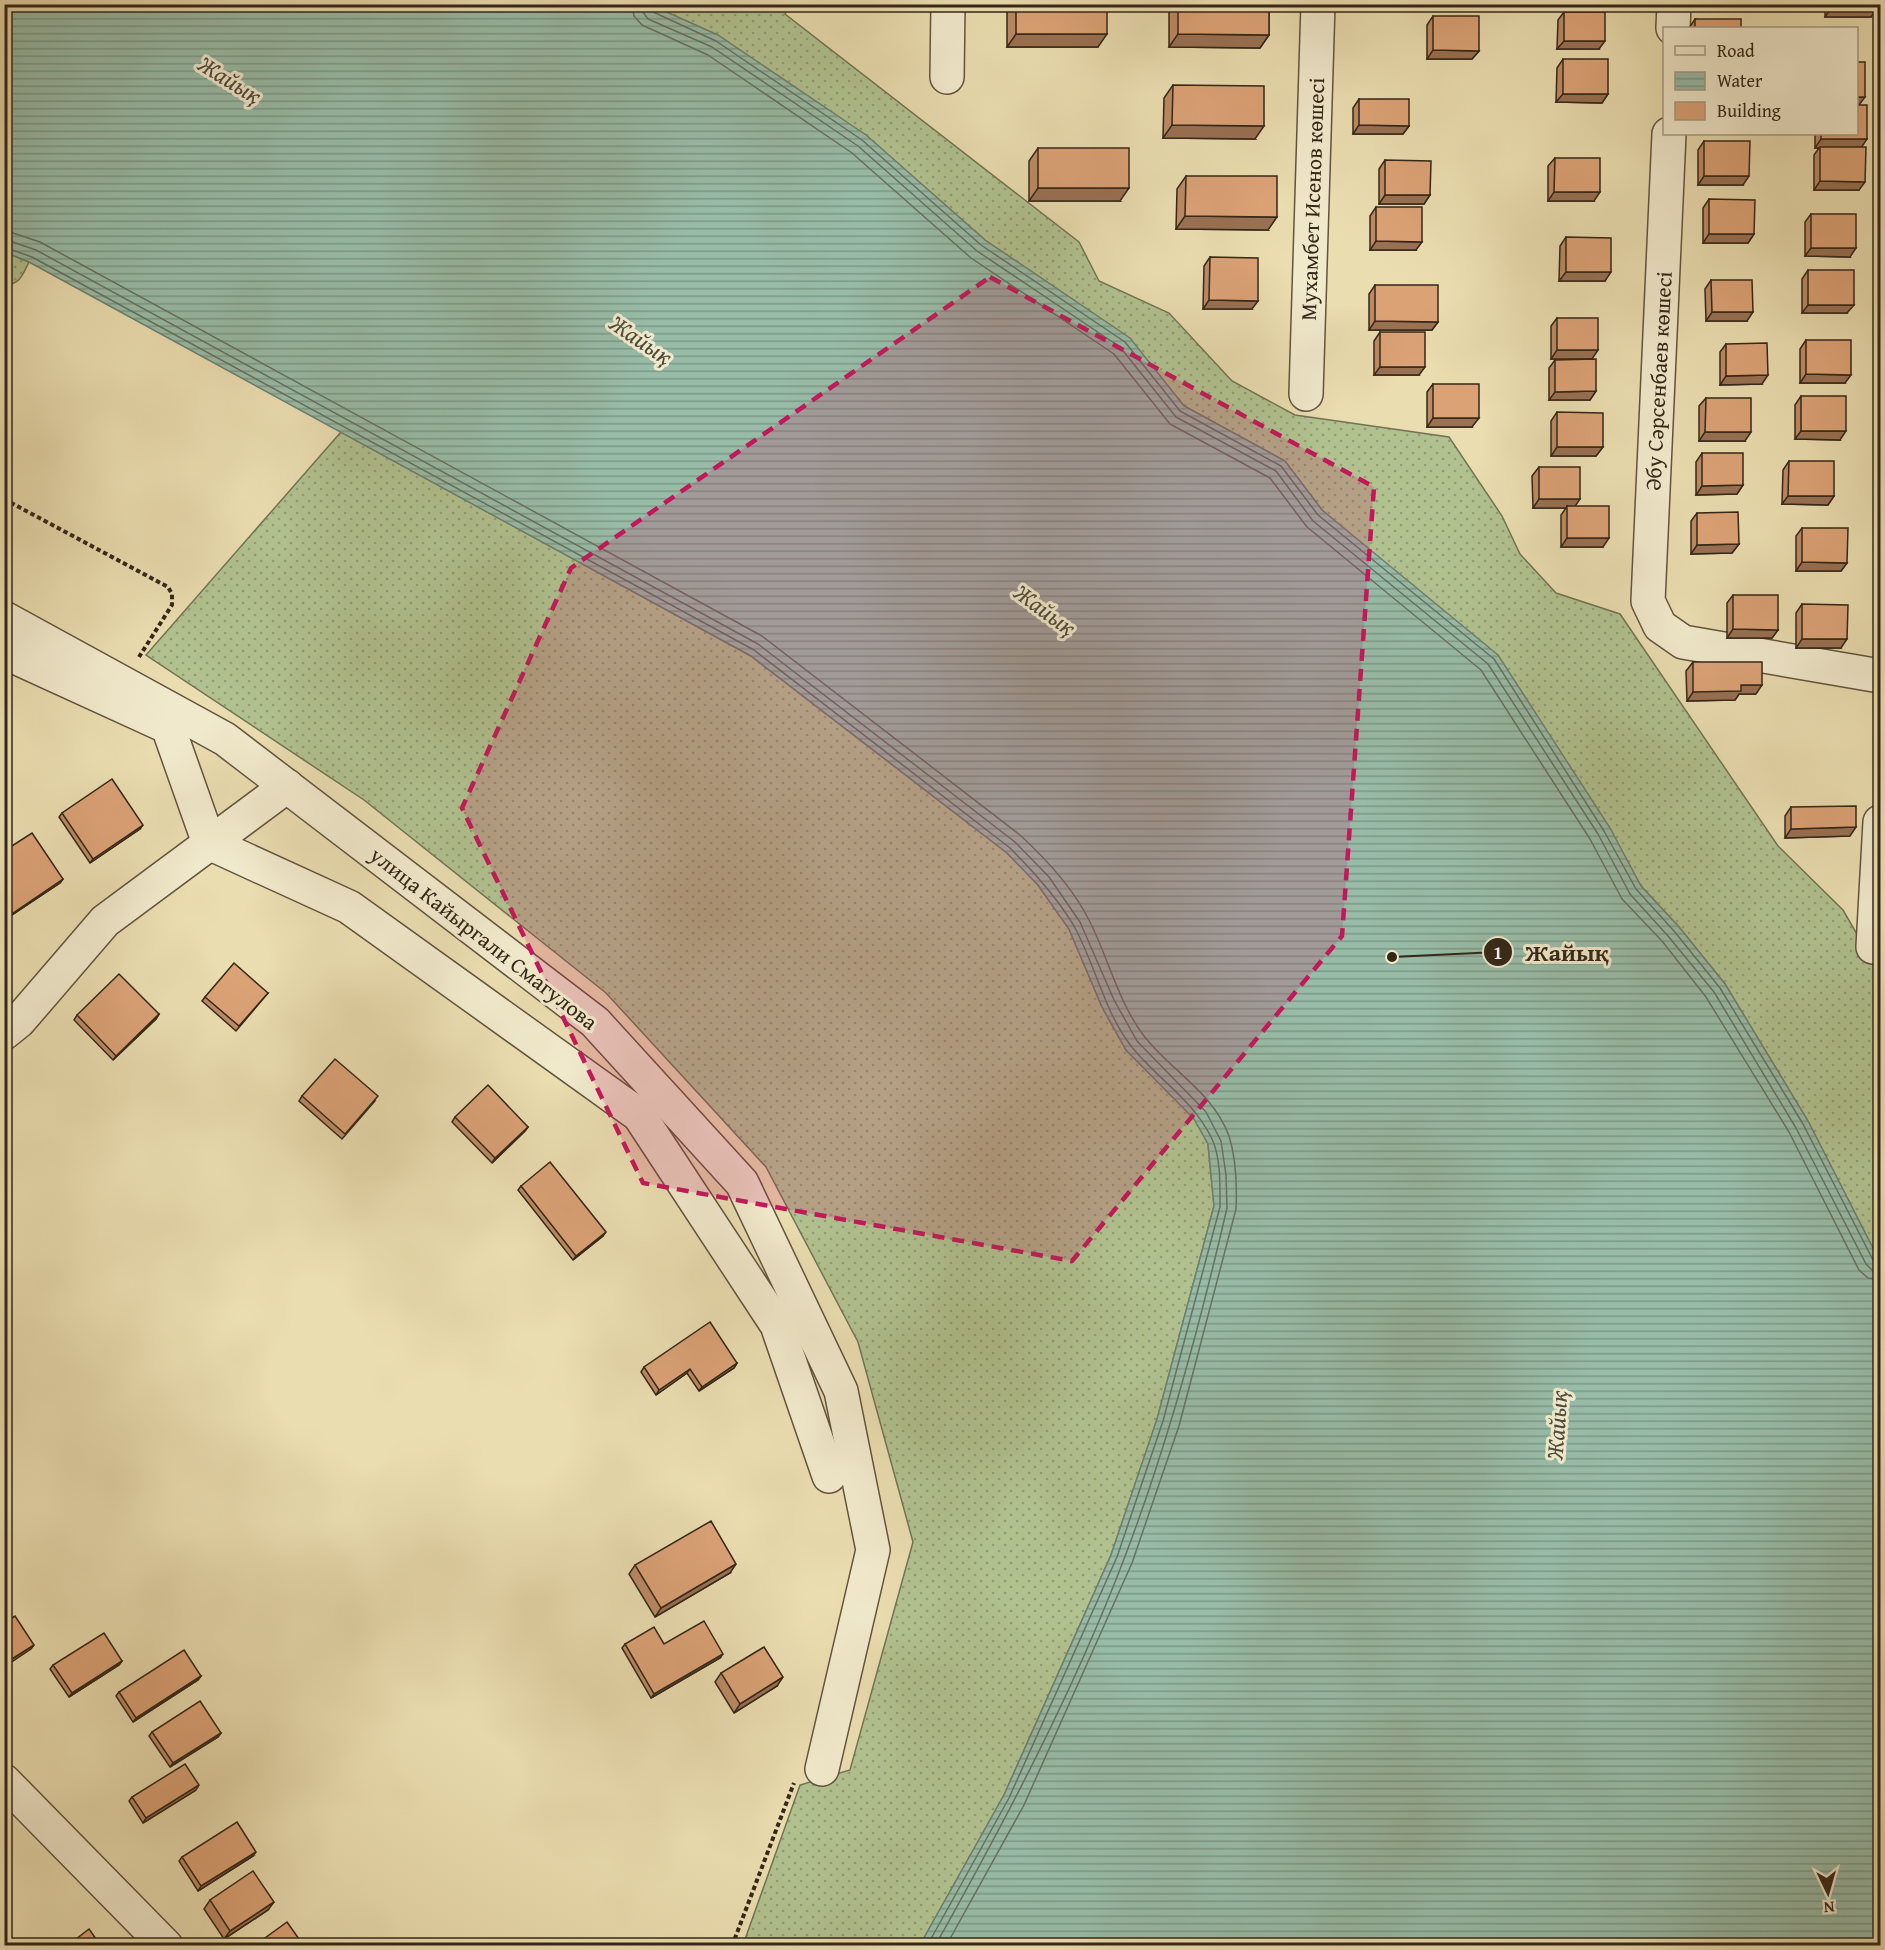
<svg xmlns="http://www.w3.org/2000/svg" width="1885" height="1950" font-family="'Gentium Book Plus',serif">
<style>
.grass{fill:url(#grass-dots);stroke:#727454;stroke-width:1.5}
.water{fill:url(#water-rules);stroke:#70806e;stroke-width:1.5}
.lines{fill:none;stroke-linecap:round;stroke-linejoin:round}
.shore{stroke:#667260;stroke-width:1.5}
.minor-casing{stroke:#62543e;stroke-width:36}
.path{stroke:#342718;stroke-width:4;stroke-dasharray:4.5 3;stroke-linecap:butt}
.minor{stroke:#f1e9cc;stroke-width:33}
.wall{fill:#bc8b65;stroke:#342718;stroke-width:1.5}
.shaded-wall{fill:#997153;stroke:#342718;stroke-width:1.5}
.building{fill:#dba276;stroke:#342718;stroke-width:1.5}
.marked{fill:#c2185b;fill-opacity:0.2;stroke:#c2185b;stroke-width:4.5;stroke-dasharray:12 8;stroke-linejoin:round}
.labels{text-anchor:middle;stroke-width:6;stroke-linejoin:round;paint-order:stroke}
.street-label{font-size:22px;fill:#342718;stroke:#f1e9cc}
.water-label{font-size:24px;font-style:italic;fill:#4d4c3c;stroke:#f1e9cc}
.leader{fill:none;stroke:#342718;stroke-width:2}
.callout-dot{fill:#342718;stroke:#f1e9cc;stroke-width:2}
.mark-label{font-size:18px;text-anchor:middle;font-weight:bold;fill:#fff}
.callout-label{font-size:24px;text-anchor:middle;font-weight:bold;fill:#342718;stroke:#f1e9cc;stroke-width:6;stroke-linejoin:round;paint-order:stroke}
</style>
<defs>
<pattern id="grass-dots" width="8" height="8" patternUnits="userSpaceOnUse" patternTransform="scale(1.5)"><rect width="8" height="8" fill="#b1c290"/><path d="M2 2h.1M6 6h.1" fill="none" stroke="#919e75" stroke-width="1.8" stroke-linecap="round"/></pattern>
<pattern id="water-rules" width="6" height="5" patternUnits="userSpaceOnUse" patternTransform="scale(1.5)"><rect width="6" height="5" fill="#98bca8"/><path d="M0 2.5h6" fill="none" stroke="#7d9988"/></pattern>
</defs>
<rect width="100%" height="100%" fill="#eaddb0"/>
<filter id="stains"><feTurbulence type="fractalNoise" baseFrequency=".00333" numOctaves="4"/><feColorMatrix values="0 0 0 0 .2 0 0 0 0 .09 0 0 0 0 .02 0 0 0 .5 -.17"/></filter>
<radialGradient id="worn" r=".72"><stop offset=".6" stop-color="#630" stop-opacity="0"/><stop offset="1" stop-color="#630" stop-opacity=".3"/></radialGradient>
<g class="grass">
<polygon points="651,5 789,5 785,14 1079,242 1099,281 1169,313 1232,381 1295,415 1449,437 1502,516 1520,554 1556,593 1620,614 1778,846 1843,910 1880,974 1880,1262 1808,1121 1725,984 1679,927 1641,886 1609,828 1373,555 1322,510 1285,461 1184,406 1129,338 985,240 866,135"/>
<path d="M4,252L29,262C23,274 20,285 5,285Z"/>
<polygon points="341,432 751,656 1007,853 1038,885 1069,929 1102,1007 1126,1050 1194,1118 1208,1144 1214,1206 1157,1420 1111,1555 1004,1795 920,1945 743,1945 800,1785 850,1770 913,1542 858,1342 766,1167 606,993 364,800 146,655"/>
</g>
<polygon class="water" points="4,5 651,5 718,35 866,135 985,240 1130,338 1184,406 1285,461 1322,510 1498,655 1610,828 1641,886 1679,927 1725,984 1808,1121 1880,1262 1880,1945 920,1945 1004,1795 1111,1555 1157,1419 1214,1206 1208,1144 1194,1119 1126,1050 1102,1007 1069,929 1038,885 1007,853 751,656 29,262 5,252"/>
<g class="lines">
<g class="shore">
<polyline points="632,4 634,16 642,25 708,55 852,153 971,258 1114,354 1170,424 1270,478 1307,527 1481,670 1590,839 1622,899 1662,941 1706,997 1789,1132 1859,1270 1868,1278 1880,1280"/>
<polyline points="641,4 643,12 648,19 712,47 858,146 977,251 1120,347 1176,417 1276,471 1313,521 1488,664 1598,834 1630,894 1668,936 1714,992 1796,1128 1866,1264 1872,1270 1880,1271"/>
<polyline points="649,4 651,11 716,41 862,140 981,245 1125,342 1180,411 1281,466 1318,515 1494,659 1604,831 1636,889 1674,931 1720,988 1803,1124 1873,1260 1880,1263"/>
<path d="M4,230L40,242L762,636L1020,835C1046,859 1073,888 1089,920C1108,957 1118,1002 1144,1036C1171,1071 1213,1092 1229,1136C1236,1158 1237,1186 1236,1209L1179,1426L1132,1563L1024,1805L946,1946"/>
<path d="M4,239L36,250L758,644L1015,842L1049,877L1080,922L1114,1000L1137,1041L1206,1112L1221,1141L1226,1175L1227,1208C1200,1325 1167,1447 1124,1559C1073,1693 1005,1821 935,1946"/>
<path d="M4,247L32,257L754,650L1010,848C1034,872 1057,897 1074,926C1095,964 1104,1011 1131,1046C1157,1079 1193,1099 1212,1139C1221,1158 1220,1186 1220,1207L1163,1421L1117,1557L1009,1798L927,1946"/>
</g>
<g class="minor-casing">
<g id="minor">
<polyline points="1673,28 1674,4"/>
<polyline points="947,77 948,4"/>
<polyline points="1669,134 1648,601 1660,626 1683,642 1880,676"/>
<polyline points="1306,394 1318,4"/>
<polyline points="4,618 225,739 595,1022 742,1183 841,1391 873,1550 822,1769"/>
<polyline points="4,652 168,727 209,843 349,907 639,1115 777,1325 829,1476"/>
<polyline points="1873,947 1880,822"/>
<polyline points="4,1033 19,1021 105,921 287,786"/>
<polyline points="4,1781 166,1946"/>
</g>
</g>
<g class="path">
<polyline points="4,499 168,587 172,594 172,605 139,657"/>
<polyline points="732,1946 794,1783"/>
</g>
<use href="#minor" class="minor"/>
</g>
<g class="wall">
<polygon points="1009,4 1107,4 1098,47 1007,47 1007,7"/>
<polygon points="1171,4 1269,4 1269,35 1260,48 1169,47 1169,7"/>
<polygon points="1825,4 1877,4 1871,17 1825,17"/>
<polygon points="1564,12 1599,49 1557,49 1558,20"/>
<polygon points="1433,16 1479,51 1472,59 1427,59 1427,25"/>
<polygon points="1695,19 1741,28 1689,28"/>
<polygon points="1563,59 1608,94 1602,103 1556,102 1557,68"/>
<polygon points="1173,85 1255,139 1163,138 1164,98"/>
<polygon points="1359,99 1409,126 1403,134 1353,134 1353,108"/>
<polygon points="1815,134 1857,134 1862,147 1859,190 1814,190 1814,155 1819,148 1815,148"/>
<polygon points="1704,141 1743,185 1698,185 1698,150"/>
<polygon points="1038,148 1120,201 1029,201 1029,161"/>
<polygon points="1555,158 1594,201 1548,201 1548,166"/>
<polygon points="1385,160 1430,195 1424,204 1379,204 1379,169"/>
<polygon points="1186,176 1268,230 1176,229 1177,189"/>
<polygon points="1709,199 1754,234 1748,243 1703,243 1703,208"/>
<polygon points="1376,207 1416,250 1370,250 1370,216"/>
<polygon points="1811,214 1850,257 1805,256 1805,222"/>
<polygon points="1566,237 1605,281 1559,281 1560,246"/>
<polygon points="1210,257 1252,309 1203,309 1204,266"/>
<polygon points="1808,270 1847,313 1802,313 1802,279"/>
<polygon points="1711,280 1747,321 1706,321 1705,289"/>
<polygon points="1375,285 1438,322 1432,330 1369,330 1369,294"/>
<polygon points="1557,318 1592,359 1551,359 1551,326"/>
<polygon points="1380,332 1419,375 1374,375 1374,341"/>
<polygon points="1806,340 1845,383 1800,383 1800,349"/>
<polygon points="1726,344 1762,384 1720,385 1720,352"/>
<polygon points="1555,360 1596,391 1590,400 1549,400 1549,368"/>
<polygon points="1433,384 1472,427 1427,427 1427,392"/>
<polygon points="1801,396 1840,440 1795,439 1795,405"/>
<polygon points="1706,398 1745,441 1699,441 1699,406"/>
<polygon points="1557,412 1603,447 1596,456 1551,456 1551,421"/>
<polygon points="1702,453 1743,485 1737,494 1696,495 1696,462"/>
<polygon points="1789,461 1834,496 1828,505 1782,504 1783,470"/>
<polygon points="1539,467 1575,506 1603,547 1561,547 1561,515 1566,508 1533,508 1532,476"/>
<polygon points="1697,513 1739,544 1732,553 1691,554 1691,521"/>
<polygon points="1802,528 1847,563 1841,571 1796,571 1796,536"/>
<polygon points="1733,595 1778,630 1772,638 1727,638 1727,603"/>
<polygon points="1802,604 1841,648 1796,648 1796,613"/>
<polygon points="1693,662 1756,694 1739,694 1735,700 1687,701 1686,671"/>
<polygon points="1791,807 1850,836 1785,838 1785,816"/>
<polygon points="62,813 140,829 90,863 59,817"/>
<polygon points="4,851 63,879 60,883 9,917 4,909"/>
<polygon points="268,993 236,1031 202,1001 205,997"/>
<polygon points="159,1014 156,1019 113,1060 74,1020 77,1015"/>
<polygon points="302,1096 375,1101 342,1139 299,1101"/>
<polygon points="455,1117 528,1127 525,1131 492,1163 452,1122"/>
<polygon points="521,1186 603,1236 573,1260 518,1190"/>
<polygon points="737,1363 734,1368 699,1391 687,1373 656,1395 641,1372 644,1367"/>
<polygon points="635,1565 730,1573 655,1617 629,1574"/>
<polygon points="625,1644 720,1658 651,1698 622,1648"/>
<polygon points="122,1661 119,1665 69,1697 50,1669 53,1665"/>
<polygon points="721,1673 777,1686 734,1713 715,1682"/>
<polygon points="201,1676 198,1680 133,1722 116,1696 119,1692"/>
<polygon points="152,1732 221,1733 218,1737 170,1767 149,1736"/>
<polygon points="196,1790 143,1823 129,1801 132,1797"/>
<polygon points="253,1856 198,1891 179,1861 182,1857"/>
<polygon points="210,1900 268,1910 224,1939 204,1909"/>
</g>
<g class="shaded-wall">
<polygon points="1388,4 1479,4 1479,5 1387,5"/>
<polygon points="1831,8 1877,8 1871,17 1825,17"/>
<polygon points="1016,34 1107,34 1098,47 1007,47"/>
<polygon points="1178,34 1269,35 1260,48 1169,47"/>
<polygon points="1564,41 1605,41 1599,49 1557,49"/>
<polygon points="1433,50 1479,51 1472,59 1427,59"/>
<polygon points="1563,94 1608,94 1602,103 1556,102"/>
<polygon points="1857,97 1865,97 1859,105 1857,105"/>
<polygon points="1172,125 1264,126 1255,139 1163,138"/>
<polygon points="1359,125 1409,126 1403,134 1353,134"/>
<polygon points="1821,139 1867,139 1861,148 1815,148"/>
<polygon points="1704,176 1749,176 1743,185 1698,185"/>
<polygon points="1820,181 1865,182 1859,190 1814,190"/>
<polygon points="1038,188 1129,188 1120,201 1029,201"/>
<polygon points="1554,192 1600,192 1594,201 1548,201"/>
<polygon points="1385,195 1430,195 1424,204 1379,204"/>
<polygon points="1185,216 1277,217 1268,230 1176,229"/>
<polygon points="1709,234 1754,234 1748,243 1703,243"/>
<polygon points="1376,241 1422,242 1416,250 1370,250"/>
<polygon points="1811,248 1856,248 1850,257 1805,256"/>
<polygon points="1566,272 1611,272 1605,281 1559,281"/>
<polygon points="1209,300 1258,301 1252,309 1203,309"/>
<polygon points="1808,305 1854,305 1847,313 1802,313"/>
<polygon points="1712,312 1753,312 1747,321 1706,321"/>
<polygon points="1375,321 1438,322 1432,330 1369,330"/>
<polygon points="1557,350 1598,350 1592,359 1551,359"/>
<polygon points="1380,367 1425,367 1419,375 1374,375"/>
<polygon points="1806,374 1851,375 1845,383 1800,383"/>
<polygon points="1768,375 1762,384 1720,385 1726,376"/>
<polygon points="1596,391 1590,400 1549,400 1555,392"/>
<polygon points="1433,418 1479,418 1472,427 1427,427"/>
<polygon points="1801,431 1846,431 1840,440 1795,439"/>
<polygon points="1705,432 1751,432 1745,441 1699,441"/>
<polygon points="1557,447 1603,447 1596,456 1551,456"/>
<polygon points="1743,485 1737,494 1696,495 1702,486"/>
<polygon points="1788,496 1834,496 1828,505 1782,504"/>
<polygon points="1539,499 1580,499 1574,508 1567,506 1566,508 1533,508"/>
<polygon points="1567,538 1609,538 1603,547 1561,547"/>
<polygon points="1739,544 1732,553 1691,554 1697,545"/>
<polygon points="1802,562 1847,563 1841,571 1796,571"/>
<polygon points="1733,629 1778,630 1772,638 1727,638"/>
<polygon points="1802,639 1847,639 1841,648 1796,648"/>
<polygon points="1741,685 1762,685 1756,694 1739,694 1735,700 1687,701 1693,692"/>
<polygon points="143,825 140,829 90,863 93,859"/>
<polygon points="1856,827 1850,836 1785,838 1791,829"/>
<polygon points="63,879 60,883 9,917 13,913"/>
<polygon points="159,1014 156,1019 113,1060 116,1056"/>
<polygon points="528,1127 525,1131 492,1163 495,1158"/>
<polygon points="606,1232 603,1236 573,1260 576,1256"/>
<polygon points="737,1363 734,1368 699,1391 702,1387"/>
<polygon points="690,1369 687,1373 656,1395 659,1390"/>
<polygon points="736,1564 730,1573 655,1617 661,1608"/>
<polygon points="34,1645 31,1649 4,1667 4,1664"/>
<polygon points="723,1654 720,1658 651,1698 654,1694"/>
<polygon points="122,1661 119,1665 69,1697 72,1693"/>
<polygon points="201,1676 198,1680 133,1722 136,1718"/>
<polygon points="783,1677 777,1686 734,1713 740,1704"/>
<polygon points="221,1733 218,1737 170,1767 173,1763"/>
<polygon points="199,1785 196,1790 143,1823 146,1818"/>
<polygon points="256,1852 253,1856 198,1891 201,1886"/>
<polygon points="274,1902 268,1910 224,1939 230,1931"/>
</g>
<g class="building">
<rect x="1016" y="4" width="91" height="30"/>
<polygon points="1178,4 1269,4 1269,35 1178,34"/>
<rect x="1831" y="4" width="46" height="4"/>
<rect x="1564" y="12" width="41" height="29"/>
<polygon points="1433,16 1479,16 1479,51 1433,50"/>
<rect x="1695" y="19" width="46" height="9"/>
<rect x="1563" y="59" width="45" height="35"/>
<rect x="1857" y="62" width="8" height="35"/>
<polygon points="1173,85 1264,86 1264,126 1172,125"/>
<polygon points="1359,99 1409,99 1409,126 1359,125"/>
<polygon points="1857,105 1867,105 1867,139 1821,139 1821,134 1857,134"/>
<polygon points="1704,141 1750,141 1749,176 1704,176"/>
<polygon points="1820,147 1866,147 1865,182 1820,181"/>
<rect x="1038" y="148" width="91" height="40"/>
<polygon points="1555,158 1600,158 1600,192 1554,192"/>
<polygon points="1385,160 1431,161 1430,195 1385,195"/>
<polygon points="1186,176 1277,176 1277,217 1185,216"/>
<polygon points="1709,199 1755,200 1754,234 1709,234"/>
<polygon points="1376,207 1422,207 1422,242 1376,241"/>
<rect x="1811" y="214" width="45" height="34"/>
<polygon points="1566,237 1611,238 1611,272 1566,272"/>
<polygon points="1210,257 1258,258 1258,301 1209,300"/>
<rect x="1808" y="270" width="46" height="35"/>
<polygon points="1711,280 1752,280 1753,312 1712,312"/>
<polygon points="1375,285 1438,285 1438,322 1375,321"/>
<rect x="1557" y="318" width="41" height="32"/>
<rect x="1380" y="332" width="45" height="35"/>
<polygon points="1806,340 1851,340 1851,375 1806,374"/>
<polygon points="1767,343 1768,375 1726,376 1726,344"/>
<polygon points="1596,359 1596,391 1555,392 1555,360"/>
<rect x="1433" y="384" width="46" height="34"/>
<rect x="1801" y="396" width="45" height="35"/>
<polygon points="1706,398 1751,398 1751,432 1705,432"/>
<polygon points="1557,412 1603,413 1603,447 1557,447"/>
<polygon points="1702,453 1743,453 1743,485 1702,486"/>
<polygon points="1789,461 1834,461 1834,496 1788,496"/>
<rect x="1539" y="467" width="41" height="32"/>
<rect x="1567" y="506" width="42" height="32"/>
<polygon points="1738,512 1739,544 1697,545 1697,513"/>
<polygon points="1802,528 1848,528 1847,563 1802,562"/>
<polygon points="1733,595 1778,595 1778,630 1733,629"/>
<polygon points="1802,604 1848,605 1847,639 1802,639"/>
<polygon points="1693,662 1762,662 1762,685 1741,685 1741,691 1693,692"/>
<polygon points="112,779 143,825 93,859 62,813"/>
<polygon points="1856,806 1856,827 1791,829 1791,807"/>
<polygon points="32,833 63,879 13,913 4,901 4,851"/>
<polygon points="234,963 268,993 239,1026 205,997"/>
<polygon points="119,974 159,1014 116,1056 77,1015"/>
<polygon points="335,1059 378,1096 345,1134 302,1096"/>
<polygon points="488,1085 528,1127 495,1158 455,1117"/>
<polygon points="550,1162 606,1232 576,1256 521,1186"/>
<polygon points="710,1322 737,1363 702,1387 690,1369 659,1390 644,1367"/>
<polygon points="711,1521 736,1564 661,1608 635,1565"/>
<polygon points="15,1616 34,1645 4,1664 4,1623"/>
<polygon points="704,1621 723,1654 654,1694 625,1644 654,1627 664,1644"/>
<polygon points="104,1633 122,1661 72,1693 53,1665"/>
<polygon points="764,1647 783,1677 740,1704 721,1673"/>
<polygon points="184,1650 201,1676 136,1718 119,1692"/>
<polygon points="200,1701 221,1733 173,1763 152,1732"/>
<polygon points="185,1764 199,1785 146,1818 132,1797"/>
<polygon points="237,1822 256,1852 201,1886 182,1857"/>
<polygon points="253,1871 274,1902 230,1931 210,1900"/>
<polygon points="287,1922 304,1946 254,1946"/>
<polygon points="89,1929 101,1946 67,1946"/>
</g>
<path class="marked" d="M990,277L1374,487L1342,936L1072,1261L643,1183L462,808L571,568Z"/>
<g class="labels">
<g class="street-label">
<text transform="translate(1312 199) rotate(-88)" y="8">Мухамбет Исенов көшесі</text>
<text transform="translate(1658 381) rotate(-87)" y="8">Әбу Сәрсенбаев көшесі</text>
<text transform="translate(484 938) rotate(38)" y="8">улица Кайыргали Смагулова</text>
</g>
<g class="water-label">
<text transform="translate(230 80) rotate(32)" y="8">Жайық</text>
<text transform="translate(641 340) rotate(34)" y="8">Жайық</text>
<text transform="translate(1045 610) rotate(36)" y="8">Жайық</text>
<text transform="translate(1557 1425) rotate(-86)" y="8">Жайық</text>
</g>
</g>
<path class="leader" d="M1392 957L1498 952"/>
<g class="callout-dot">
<circle cx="1392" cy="957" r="6"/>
<circle cx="1498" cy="952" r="15"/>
</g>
<g class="mark-label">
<text x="1498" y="959">1</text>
</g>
<g class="callout-label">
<text x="1567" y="961">Жайық</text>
</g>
<rect width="1885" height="1950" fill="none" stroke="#eaddb0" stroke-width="24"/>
<rect x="6" y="6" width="1873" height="1938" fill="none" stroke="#342718" stroke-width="3"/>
<rect x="12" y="12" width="1861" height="1926" fill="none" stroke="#342718" stroke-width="1.5"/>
<rect x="1663" y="27" width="195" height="108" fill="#f1e9cc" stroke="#a59b84" stroke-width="1.5"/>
<rect x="1675" y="46" width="30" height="9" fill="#f1e9cc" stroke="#a59b84" stroke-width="1.5"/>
<text x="1717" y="57" font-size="18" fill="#342718">Road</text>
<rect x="1675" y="72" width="30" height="18" fill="url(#water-rules)" stroke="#a59b84" stroke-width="1.5"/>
<text x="1717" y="87" font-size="18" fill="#342718">Water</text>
<rect x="1675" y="102" width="30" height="18" fill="#dba276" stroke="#a59b84" stroke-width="1.5"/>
<text x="1717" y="117" font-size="18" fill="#342718">Building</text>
<g transform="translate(1828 1893) rotate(175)" stroke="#f1e9cc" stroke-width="4.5" paint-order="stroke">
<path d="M0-4.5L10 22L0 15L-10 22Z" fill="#342718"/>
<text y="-9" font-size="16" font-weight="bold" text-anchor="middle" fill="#342718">N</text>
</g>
<rect width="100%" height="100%" filter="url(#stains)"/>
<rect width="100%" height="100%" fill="url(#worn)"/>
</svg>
